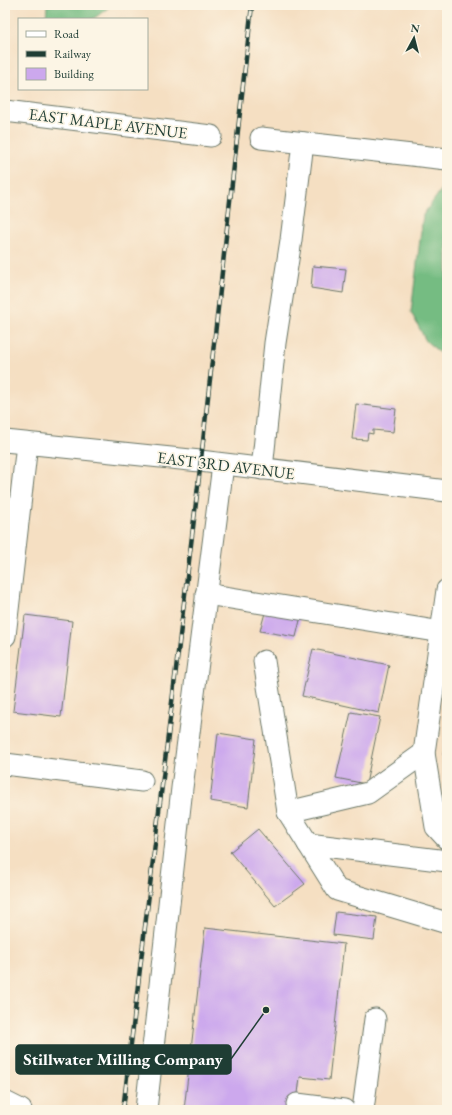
<svg xmlns="http://www.w3.org/2000/svg" width="452" height="1115" font-family="'EB Garamond',serif">
<style>
.forest{fill:#74bc82;stroke:#4a7c5b}
.building{fill:#cca8ed}
.lines{fill:none;stroke-linecap:round;stroke-linejoin:round}
.minor-casing{stroke:#6a7666;stroke-width:23}
.minor{stroke:#fff;stroke-width:21}
.rail-casing{stroke:#1f3d34;stroke-width:4.5}
.rail{stroke:#fcf5e5;stroke-width:3;stroke-dasharray:9;stroke-linecap:butt}
.labels{text-anchor:middle;stroke-width:3.5;stroke-linejoin:round;paint-order:stroke}
.street-label{font-size:16px;fill:#1f3d34;stroke:#fcf5e5}
.leader{fill:none;stroke:#1f3d34;stroke-width:1.5}
.callout-dot{fill:#1f3d34;stroke:#fcf5e5;stroke-width:1.5}
.callout{fill:#1f3d34;stroke:#1f3d34;stroke-width:1.5}
.callout-label{font-size:17px;text-anchor:middle;font-weight:bold;fill:#fff}
</style>
<rect width="100%" height="100%" fill="#fcf5e5"/>
<filter id="ink" filterUnits="userSpaceOnUse"><feTurbulence type="fractalNoise" baseFrequency=".025" numOctaves="2"/><feDisplacementMap in="SourceGraphic" scale="8" xChannelSelector="R" yChannelSelector="G"/><feConvolveMatrix kernelMatrix="1 2 1 2 8 2 1 2 1" color-interpolation-filters="sRGB"/></filter>
<filter id="wash" filterUnits="userSpaceOnUse"><feTurbulence type="fractalNoise" baseFrequency=".012" numOctaves="4" result="noise"/><feDisplacementMap in="SourceGraphic" scale="16" xChannelSelector="R" yChannelSelector="G"/><feGaussianBlur stdDeviation="0.9" result="paint"/><feColorMatrix in="noise" values="0 0 0 0 0 0 0 0 0 0 0 0 0 0 0 0 0 1.4 0 .05"/><feComposite in="paint" operator="in"/></filter>
<g filter="url(#wash)">
<rect width="100%" height="100%" fill="#f5dfc2"/>
<g class="forest">
<polygon points="47,5 112,5 93,19 46,18"/>
<polygon points="447,182 447,359 426,341 411,312 423,215"/>
</g>
<g id="blocks">
<g class="building">
<polygon points="313,266 346,269 343,293 311,288"/>
<polygon points="356,404 396,409 393,432 373,430 373,434 368,433 367,440 352,439"/>
<polygon points="266,609 301,616 296,637 260,631"/>
<polygon points="25,615 72,621 61,717 13,711"/>
<polygon points="313,649 389,665 379,713 302,696"/>
<polygon points="351,712 380,717 366,784 336,778"/>
<polygon points="446,730 447,730 447,756 443,755"/>
<polygon points="218,733 256,739 248,807 210,801"/>
<polygon points="258,829 305,884 275,906 230,852"/>
<polygon points="336,912 377,917 374,940 333,935"/>
<polygon points="205,928 344,944 329,1080 300,1077 296,1110 184,1110"/>
</g>
</g>
</g>
<g filter="url(#ink)">
<use href="#blocks" fill-opacity="0" stroke="#6a7666" stroke-width="1"/>
<g class="lines">
<g class="minor-casing">
<g id="minor">
<polyline points="5,111 211,136"/>
<polyline points="261,138 447,159"/>
<polyline points="5,441 200,461 447,491"/>
<polyline points="262,469 275,343 291,240 303,143"/>
<polyline points="447,590 424,753 436,827 447,839"/>
<polyline points="206,594 442,632"/>
<polyline points="5,636 27,444"/>
<polyline points="264,661 288,812 337,890 447,923"/>
<polyline points="5,764 142,781"/>
<polyline points="288,812 368,793 424,753"/>
<polyline points="308,844 447,861"/>
<polyline points="5,1102 21,1110"/>
<polyline points="297,1104 344,1110"/>
<polyline points="146,1110 182,788 223,465"/>
<polyline points="363,1110 375,1019"/>
</g>
</g>
<use href="#minor" class="minor"/>
<g class="rail-casing">
<polyline id="rail" points="123,1110 198,486 252,5"/>
</g>
<use href="#rail" class="rail"/>
</g>
</g>
<g class="labels">
<g class="street-label">
<text transform="translate(108 123) rotate(7)" y="6">EAST MAPLE AVENUE</text>
<text transform="translate(226 465) rotate(7)" y="6">EAST 3RD AVENUE</text>
</g>
</g>
<path class="leader" d="M266 1010L231 1059"/>
<circle class="callout-dot" cx="266" cy="1010" r="4"/>
<rect class="callout" x="16" y="1045" width="215" height="29" rx="4"/>
<g class="callout-label">
<text x="123" y="1065">Stillwater Milling Company</text>
</g>
<rect width="452" height="1115" fill="none" stroke="#fcf5e5" stroke-width="20"/>
<rect x="18" y="18" width="130" height="72" fill="#fcf5e5" stroke="#a4ab9e"/>
<rect x="26" y="31" width="20" height="6" fill="#ffffff" stroke="#a4ab9e"/>
<text x="54" y="38" font-size="12" fill="#1f3d34">Road</text>
<rect x="26" y="51" width="20" height="6" fill="#1f3d34" stroke="#a4ab9e"/>
<text x="54" y="58" font-size="12" fill="#1f3d34">Railway</text>
<rect x="26" y="68" width="20" height="12" fill="#cca8ed" stroke="#a4ab9e"/>
<text x="54" y="78" font-size="12" fill="#1f3d34">Building</text>
<g transform="translate(414 38) rotate(7)" stroke="#fcf5e5" stroke-width="3" paint-order="stroke">
<path d="M0-3L7 15L0 10L-7 15Z" fill="#1f3d34"/>
<text y="-6" font-size="11" font-weight="bold" text-anchor="middle" fill="#1f3d34">N</text>
</g>
</svg>
